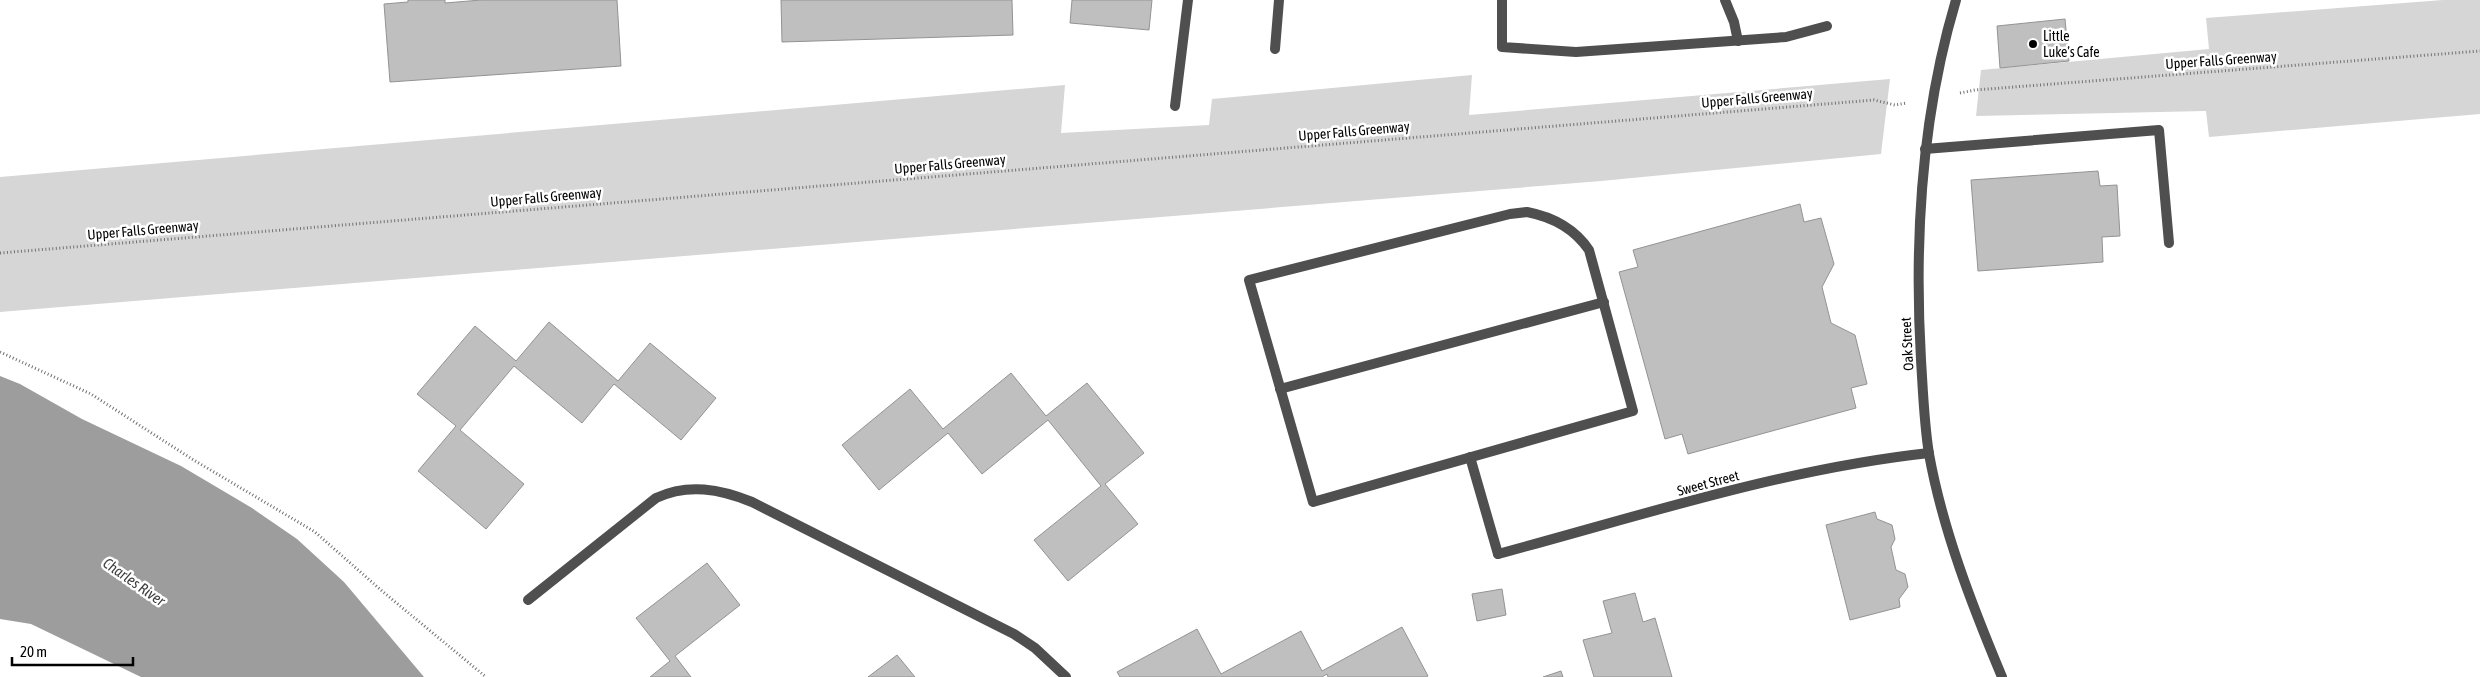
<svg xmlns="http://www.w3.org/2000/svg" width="2480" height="677" font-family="'Asap Condensed',sans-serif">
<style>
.green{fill:#d6d6d6}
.water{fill:#9d9d9d}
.building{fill:#bfbfbf;stroke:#939393}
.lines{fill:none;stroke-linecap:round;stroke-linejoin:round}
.path{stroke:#717171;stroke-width:3;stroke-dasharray:1 2.5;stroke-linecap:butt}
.service{stroke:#4f4f4f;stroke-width:10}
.minor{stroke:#4f4f4f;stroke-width:10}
.tertiary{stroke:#4f4f4f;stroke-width:10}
.poi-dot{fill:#000;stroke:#fff;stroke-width:2}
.labels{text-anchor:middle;stroke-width:5;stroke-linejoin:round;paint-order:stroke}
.poi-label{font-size:14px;fill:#000;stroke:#fff;text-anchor:start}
.street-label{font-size:14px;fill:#000;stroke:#fff}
.water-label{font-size:15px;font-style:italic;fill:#3e3e3e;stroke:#fff}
</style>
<rect width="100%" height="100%" fill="#fff"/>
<g class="green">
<polygon points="2443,0 2480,0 2480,114 2209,137 2206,111 1976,116 1981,70 2209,49 2206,18"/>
<polygon points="1472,75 1469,115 1890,79 1881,154 1601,181 0,312 0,177 1065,85 1061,133 1209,125 1212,99"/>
</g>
<polygon class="water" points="0,376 20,384 82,419 181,466 252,508 297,539 344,582 424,677 141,677 31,624 0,619"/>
<g class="building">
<polygon points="408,0 445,0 445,3 481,0 617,0 621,66 390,82 384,4 408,2"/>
<polygon points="781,0 1012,0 1013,35 782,42"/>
<polygon points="1072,0 1152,0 1149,30 1070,23"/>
<polygon points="2065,19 2069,61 2000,68 1997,26"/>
<polygon points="2098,171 2100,186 2117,185 2120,236 2102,237 2103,262 1978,271 1971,180"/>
<polygon points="1800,204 1804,222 1821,218 1834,264 1822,287 1831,323 1855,335 1867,384 1851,388 1856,408 1688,454 1682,434 1665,439 1619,272 1638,267 1633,250"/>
<polygon points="549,322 618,381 650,343 716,398 681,440 614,384 582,423 514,366 460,430 524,484 486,529 418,471 456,426 417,394 475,326 516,361"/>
<polygon points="1011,373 1046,416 1087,383 1144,453 1105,484 1138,524 1068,581 1034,540 1101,486 1048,420 982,474 948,433 879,490 842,445 910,389 943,429"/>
<polygon points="1875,512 1877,519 1892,525 1895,539 1891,547 1896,570 1905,574 1908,587 1899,599 1900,607 1850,620 1826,525"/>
<polygon points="707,563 740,605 675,656 691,677 650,677 670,661 636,618"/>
<polygon points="1502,589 1506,615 1477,621 1472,594"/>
<polygon points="1635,593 1643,622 1655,618 1672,677 1594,677 1583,640 1612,633 1603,601"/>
<polygon points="1402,627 1428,676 1426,677 1328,677 1327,674 1322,677 1120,677 1117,672 1197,629 1221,674 1301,631 1322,671"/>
<polygon points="897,655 915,677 868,677"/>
<polygon points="1561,671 1563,677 1543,677"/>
</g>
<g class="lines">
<g class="path">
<polyline points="1960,93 1975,90 2480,51"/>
<polyline points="0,253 1874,100 1895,105 1907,103"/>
<polyline points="0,352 91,394 192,459 315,532 382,591 486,677"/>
</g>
<g class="service">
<polyline points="1502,0 1502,47 1576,52 1786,37 1827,26"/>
<polyline points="1725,0 1734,22 1738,41"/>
<polyline points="1275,49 1279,0"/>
<polyline points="1175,106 1188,0"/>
<polyline points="1925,149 2159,130 2169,243"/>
<path d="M1527,212C1553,217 1574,228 1589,250L1633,411L1313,502L1249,280L1510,214Z"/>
<polyline points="1280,389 1604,302"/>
<polyline points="1470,457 1498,554"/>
<path d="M528,600L656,498C688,483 720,489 752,502L1014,634L1035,648L1066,677"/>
</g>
<path class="minor" d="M1498,554C1640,516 1782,469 1929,453"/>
<path class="tertiary" d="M1956,0C1921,117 1914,239 1921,360C1923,391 1924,423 1929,454C1943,531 1972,605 2002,677"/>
</g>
<circle class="poi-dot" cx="2033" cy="44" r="5"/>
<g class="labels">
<g class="poi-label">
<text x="2043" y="41">Little<tspan x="2043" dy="16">Luke’s Cafe</tspan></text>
</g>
<g class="street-label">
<text transform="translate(2221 60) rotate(-4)" y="5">Upper Falls Greenway</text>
<text transform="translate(1757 98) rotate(-5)" y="5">Upper Falls Greenway</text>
<text transform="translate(1354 131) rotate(-5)" y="5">Upper Falls Greenway</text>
<text transform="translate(950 164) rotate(-5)" y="5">Upper Falls Greenway</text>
<text transform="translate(546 197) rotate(-5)" y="5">Upper Falls Greenway</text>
<text transform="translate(143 230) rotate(-5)" y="5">Upper Falls Greenway</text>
<text transform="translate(1907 344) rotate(-93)" y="5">Oak Street</text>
<text transform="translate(1708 483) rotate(-15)" y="5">Sweet Street</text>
</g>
<g class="water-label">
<text transform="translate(134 582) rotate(35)" y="5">Charles River</text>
</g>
</g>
<path d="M12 657v8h121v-8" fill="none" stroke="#000000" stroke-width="2.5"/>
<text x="20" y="657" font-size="15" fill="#000000" stroke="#ffffff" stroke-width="4" paint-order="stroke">20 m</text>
</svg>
